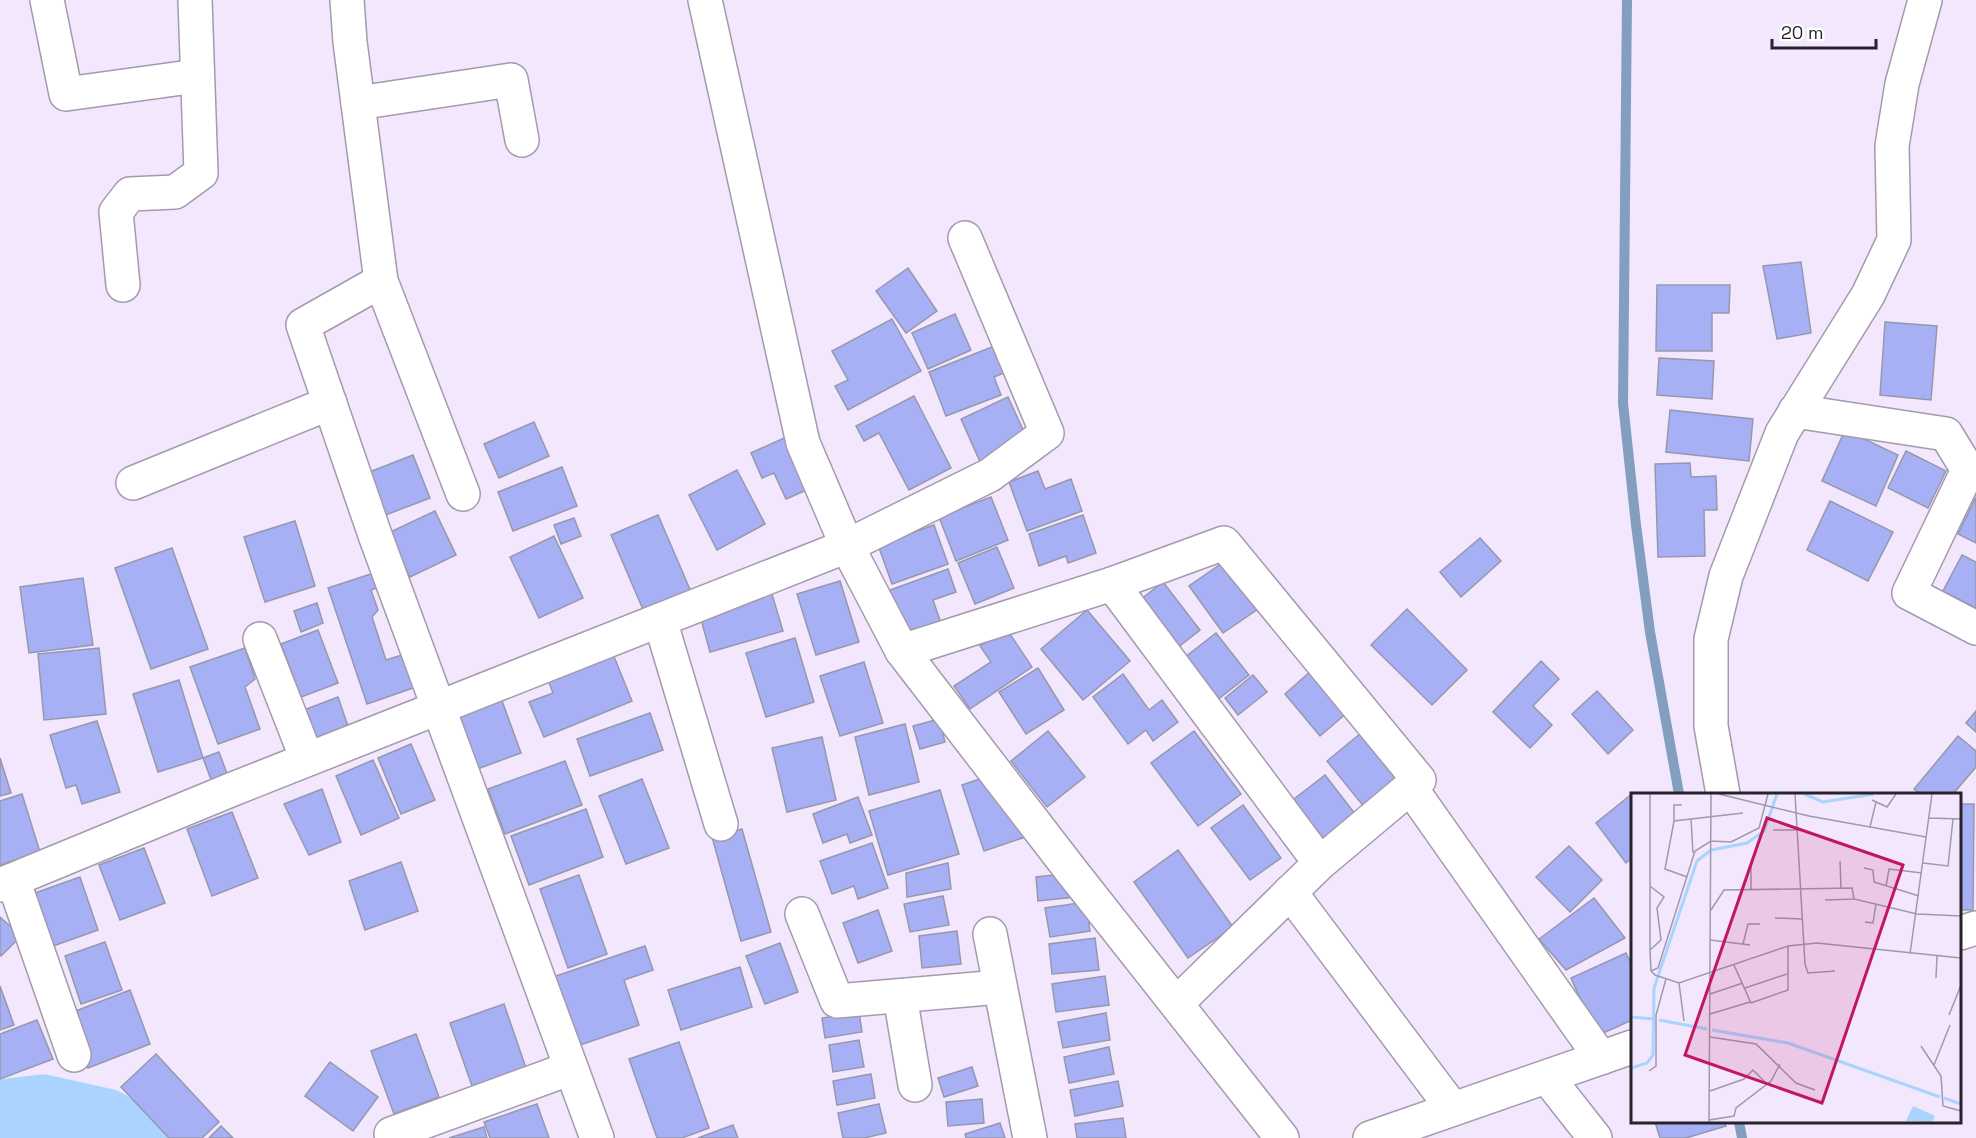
<svg xmlns="http://www.w3.org/2000/svg" width="1976" height="1138" font-family="'Space Grotesk',sans-serif">
<style>
.lines{fill:none;stroke-linecap:round;stroke-linejoin:round}
.stream{stroke:#839fbf;stroke-width:10}
.river{stroke:#aad4fe;stroke-width:63}
.building{fill:#a8b0f5;stroke:#9598ad;stroke-width:1.5}
.minor-casing{stroke:#a49aae;stroke-width:36}
.minor{stroke:#fff;stroke-width:33}
.inset-river{fill:none;stroke:#aad4fe;stroke-width:3}
.inset-road{fill:none;stroke:#a199a9;stroke-width:1.5}
.view{fill:#c2185b;fill-opacity:0.15;stroke:#c2185b;stroke-width:3}
.inset-edge{fill:none;stroke:#28232b;stroke-width:3}
</style>
<rect width="100%" height="100%" fill="#f2e7fd"/>
<g class="lines">
<g class="stream">
<polyline points="1627,0 1623,403 1636,525 1650,632 1679,794"/>
<polyline points="1739,1122 1742,1138"/>
</g>
<polyline class="river" points="0,1111 43,1106 106,1120 136,1138"/>
</g>
<g class="building">
<polygon points="1801,262 1811,333 1777,339 1763,266"/>
<polygon points="908,268 937,311 906,333 876,291"/>
<polygon points="1657,285 1730,285 1729,313 1712,313 1712,351 1656,351"/>
<polygon points="955,314 971,350 928,369 912,333"/>
<polygon points="892,319 921,371 848,410 835,386 848,380 832,351"/>
<polygon points="1885,322 1937,326 1931,400 1880,395"/>
<polygon points="1002,343 1013,369 994,377 1001,395 946,416 929,372"/>
<polygon points="1659,358 1714,361 1712,399 1657,395"/>
<polygon points="914,396 951,468 909,490 879,433 864,441 856,426"/>
<polygon points="1008,397 1025,434 982,466 961,419"/>
<polygon points="1670,410 1753,419 1749,461 1666,452"/>
<polygon points="534,422 549,456 499,478 484,444"/>
<polygon points="1845,430 1898,455 1876,506 1822,481"/>
<polygon points="793,434 816,486 786,499 774,473 762,478 751,453"/>
<polygon points="1906,451 1946,471 1928,508 1888,488"/>
<polygon points="413,455 430,498 383,516 367,473"/>
<polygon points="1690,463 1691,477 1716,476 1717,510 1704,510 1705,556 1658,557 1655,464"/>
<polygon points="562,467 577,506 513,531 498,492"/>
<polygon points="737,470 765,524 717,550 689,495"/>
<polygon points="1038,471 1045,489 1071,479 1082,511 1027,531 1009,482"/>
<polygon points="991,497 1008,540 956,561 939,517"/>
<polygon points="1976,497 1976,543 1958,534"/>
<polygon points="1830,501 1893,532 1868,581 1807,550"/>
<polygon points="435,511 456,555 410,577 388,533"/>
<polygon points="658,515 692,594 645,614 611,535"/>
<polygon points="1083,515 1096,553 1068,563 1066,556 1039,566 1029,534"/>
<polygon points="574,518 581,536 561,544 554,525"/>
<polygon points="295,521 315,586 265,602 244,537"/>
<polygon points="934,525 948,564 892,584 878,545"/>
<polygon points="554,536 583,598 539,618 510,557"/>
<polygon points="1480,538 1501,561 1461,597 1440,572"/>
<polygon points="997,547 1014,588 975,604 958,563"/>
<polygon points="172,548 208,649 151,669 115,568"/>
<polygon points="1962,555 1976,562 1976,608 1943,591"/>
<polygon points="1225,561 1258,609 1223,633 1189,586"/>
<polygon points="948,569 956,592 933,600 941,623 898,638 882,593"/>
<polygon points="383,570 388,584 371,590 378,610 372,617 386,660 405,654 416,687 367,704 328,588"/>
<polygon points="83,578 93,645 29,653 20,587"/>
<polygon points="840,581 859,642 816,655 797,594"/>
<polygon points="1163,582 1200,630 1172,652 1135,604"/>
<polygon points="771,591 783,631 710,652 699,612"/>
<polygon points="317,603 323,623 301,632 294,611"/>
<polygon points="1407,609 1467,670 1432,705 1371,645"/>
<polygon points="1087,610 1130,661 1083,700 1041,649"/>
<polygon points="1006,628 1032,667 970,709 954,686 991,662 980,646"/>
<polygon points="318,630 338,683 301,697 281,644"/>
<polygon points="1216,633 1249,675 1212,704 1179,662"/>
<polygon points="795,638 814,702 766,717 746,653"/>
<polygon points="99,648 106,714 44,720 38,654"/>
<polygon points="245,648 255,679 245,687 260,729 218,744 190,667"/>
<polygon points="613,654 632,701 544,737 529,702 553,693 548,680"/>
<polygon points="1541,661 1559,679 1533,706 1552,725 1530,748 1493,712"/>
<polygon points="864,662 883,723 840,736 820,676"/>
<polygon points="1038,668 1064,710 1026,734 999,692"/>
<polygon points="1312,670 1348,712 1320,736 1285,694"/>
<polygon points="1123,674 1149,710 1162,700 1178,722 1153,741 1146,730 1128,744 1093,697"/>
<polygon points="1253,675 1267,692 1238,715 1225,698"/>
<polygon points="179,680 203,758 158,772 133,694"/>
<polygon points="1597,691 1633,730 1608,754 1572,714"/>
<polygon points="338,697 349,729 315,742 304,710"/>
<polygon points="501,698 521,753 472,771 452,716"/>
<polygon points="1976,711 1976,732 1966,723"/>
<polygon points="650,713 663,750 590,776 577,739"/>
<polygon points="939,719 945,742 920,749 913,726"/>
<polygon points="97,721 120,792 82,804 76,785 66,788 50,735"/>
<polygon points="905,724 919,782 869,795 855,737"/>
<polygon points="1048,731 1085,777 1047,807 1011,761"/>
<polygon points="1194,731 1241,794 1198,826 1151,763"/>
<polygon points="1361,733 1403,785 1369,813 1327,761"/>
<polygon points="1958,736 1976,751 1976,767 1953,794 1921,794 1914,789"/>
<polygon points="822,737 836,800 787,812 772,748"/>
<polygon points="411,744 435,800 401,814 378,758"/>
<polygon points="219,752 229,779 213,785 203,758"/>
<polygon points="0,758 11,793 0,796"/>
<polygon points="373,760 399,818 361,835 336,776"/>
<polygon points="565,761 582,805 505,834 488,789"/>
<polygon points="994,774 1037,833 984,851 962,785"/>
<polygon points="1325,775 1359,819 1322,847 1289,803"/>
<polygon points="642,779 669,848 626,864 599,796"/>
<polygon points="322,789 341,842 309,855 284,804"/>
<polygon points="940,790 959,854 888,875 869,811"/>
<polygon points="1633,793 1632,858 1626,863 1596,823"/>
<polygon points="22,794 40,852 0,865 0,801"/>
<polygon points="858,797 872,835 850,843 847,834 823,843 813,814"/>
<polygon points="1960,804 1974,804 1973,910 1960,910"/>
<polygon points="1243,805 1281,858 1250,880 1211,828"/>
<polygon points="586,809 603,857 529,885 511,836"/>
<polygon points="232,812 258,878 212,896 187,829"/>
<polygon points="742,829 771,932 741,941 712,837"/>
<polygon points="872,843 888,888 858,899 854,886 832,894 820,861"/>
<polygon points="1569,846 1602,880 1570,912 1536,877"/>
<polygon points="144,848 165,903 120,920 99,865"/>
<polygon points="1178,850 1233,927 1188,958 1134,882"/>
<polygon points="401,862 418,911 365,930 349,881"/>
<polygon points="948,863 951,889 907,897 906,873"/>
<polygon points="1073,873 1076,897 1038,901 1036,877"/>
<polygon points="579,875 607,954 568,968 540,889"/>
<polygon points="80,877 98,930 53,946 35,893"/>
<polygon points="943,896 949,925 910,932 904,904"/>
<polygon points="1594,898 1625,938 1566,970 1539,939"/>
<polygon points="1086,902 1090,931 1050,937 1045,908"/>
<polygon points="878,910 892,951 858,963 843,923"/>
<polygon points="0,917 21,936 1,956 0,955"/>
<polygon points="957,931 961,964 922,968 919,936"/>
<polygon points="1095,938 1099,970 1052,974 1049,944"/>
<polygon points="105,942 122,990 81,1004 65,956"/>
<polygon points="780,943 798,992 765,1004 746,956"/>
<polygon points="645,946 653,970 624,980 639,1025 577,1046 553,977"/>
<polygon points="1626,953 1632,966 1632,1020 1597,1036 1571,978"/>
<polygon points="740,967 752,1007 681,1030 668,990"/>
<polygon points="1105,976 1109,1005 1056,1012 1052,984"/>
<polygon points="0,986 14,1025 0,1030"/>
<polygon points="130,990 150,1044 88,1068 68,1014"/>
<polygon points="504,1004 526,1068 472,1086 450,1023"/>
<polygon points="859,1012 862,1032 825,1038 822,1018"/>
<polygon points="1106,1013 1110,1040 1063,1048 1058,1022"/>
<polygon points="37,1020 53,1059 0,1079 0,1034"/>
<polygon points="416,1034 439,1097 394,1114 371,1051"/>
<polygon points="859,1040 864,1067 833,1072 829,1045"/>
<polygon points="679,1042 709,1128 682,1138 657,1138 629,1059"/>
<polygon points="1109,1047 1114,1074 1069,1083 1064,1057"/>
<polygon points="156,1054 219,1122 202,1138 169,1138 121,1087"/>
<polygon points="330,1062 378,1097 353,1131 305,1096"/>
<polygon points="972,1067 978,1086 944,1097 938,1078"/>
<polygon points="871,1074 875,1098 837,1105 833,1081"/>
<polygon points="1118,1081 1123,1106 1075,1116 1070,1090"/>
<polygon points="982,1099 984,1123 948,1126 946,1102"/>
<polygon points="537,1104 549,1138 490,1138 484,1122"/>
<polygon points="879,1104 886,1133 864,1138 843,1138 838,1113"/>
<polygon points="1123,1118 1126,1138 1077,1138 1075,1124"/>
<polygon points="1655,1122 1724,1122 1726,1126 1686,1138 1660,1138"/>
<polygon points="1000,1123 1005,1138 966,1138 965,1134"/>
<polygon points="733,1125 738,1138 698,1138"/>
<polygon points="221,1126 233,1138 209,1138"/>
<polygon points="484,1127 487,1138 449,1138"/>
</g>
<g class="lines">
<g class="minor-casing">
<g id="minor">
<polyline points="47,0 66,94 197,76"/>
<polyline points="347,0 350,42 381,281 303,325 375,535 597,1138"/>
<polyline points="705,0 803,443 847,546 902,651 1073,873 1282,1138"/>
<polyline points="358,103 511,80 522,140"/>
<polyline points="381,281 463,494"/>
<polyline points="123,285 116,212 130,194 175,192 201,173 195,0"/>
<polyline points="1795,411 1946,434 1968,470 1976,474"/>
<polyline points="1968,470 1909,593 1976,628"/>
<polyline points="133,483 330,403"/>
<polyline points="1112,584 1320,863"/>
<polyline points="660,620 721,824"/>
<polyline points="260,639 307,759"/>
<polyline points="902,651 1112,584 1224,543 1419,780 1320,863 1177,1003"/>
<polyline points="1410,787 1601,1058"/>
<polyline points="1723,794 1711,726 1711,639 1726,576 1782,433 1868,295 1894,240 1892,146 1902,84 1925,0"/>
<polyline points="13,880 74,1055"/>
<polyline points="0,885 233,789 847,546 990,475 1047,433 965,238"/>
<polyline points="1290,892 1453,1109"/>
<polyline points="802,914 837,1001 1000,987"/>
<polyline points="1960,933 1976,928"/>
<polyline points="990,934 1030,1138"/>
<polyline points="900,996 915,1085"/>
<polyline points="1547,1077 1595,1138"/>
<polyline points="391,1134 571,1068"/>
<polyline points="1370,1138 1632,1047"/>
</g>
</g>
<use href="#minor" class="minor"/>
</g>
<g transform="translate(1631 793)">
<rect width="330" height="330" fill="#f2e7fd"/>
<path d="M282,313L304,323L301,329L275,328Z" fill="#aad4fe"/>
<path class="inset-river" d="M173,1L192,9L243,1M0,224L23,226M28,227L76,236M81,237L157,250L309,304M0,275L16,270L22,262L23,195L66,68L80,57L116,50L133,38L146,1M313,305L330,311"/>
<path class="inset-road" d="M19,1V157L20,178L24,182L48,190L157,153L186,150L330,165M88,1L178,23L295,44M164,1L174,171L177,180L204,178M241,7L256,14L265,1M298,25L330,26M60,26L62,60M43,28V12H51M239,34L245,9M142,37H166M209,68L210,95M292,70L317,73L322,26M120,72V96M233,75L242,77L243,89L288,103M56,84L34,76L43,28L112,20M19,93L33,104L26,115L30,147L19,157M255,93L258,76L291,80M194,107L223,106M80,117L93,97L221,95L223,106L286,121L330,123M144,125L171,126M234,129L242,130L245,111M79,147L119,152M112,151L117,131H129M279,161L301,1M103,172L120,210L157,197V153M20,178L27,175L64,58L80,48L100,49L128,35L137,1M305,185L306,163M48,190L53,228M114,195L156,181M79,201L112,190M79,221L119,209M318,222L330,192M79,244L125,251L165,290L184,297M290,253L310,283L312,313L330,318M303,272L319,232M18,278L25,273V222L35,186M79,298L113,286L122,277L134,289M78,327L103,323L105,315L140,288L149,271M78,329L80,1"/>
<path class="view" d="M136,25L272,72L191,310L54,262Z"/>
<rect width="330" height="330" class="inset-edge"/>
</g>
<path d="M1772 39v9h104v-9" fill="none" stroke="#28232b" stroke-width="3"/>
<text x="1781" y="39" font-size="18" fill="#28232b" stroke="#ffffff" stroke-width="4.5" paint-order="stroke">20 m</text>
</svg>
